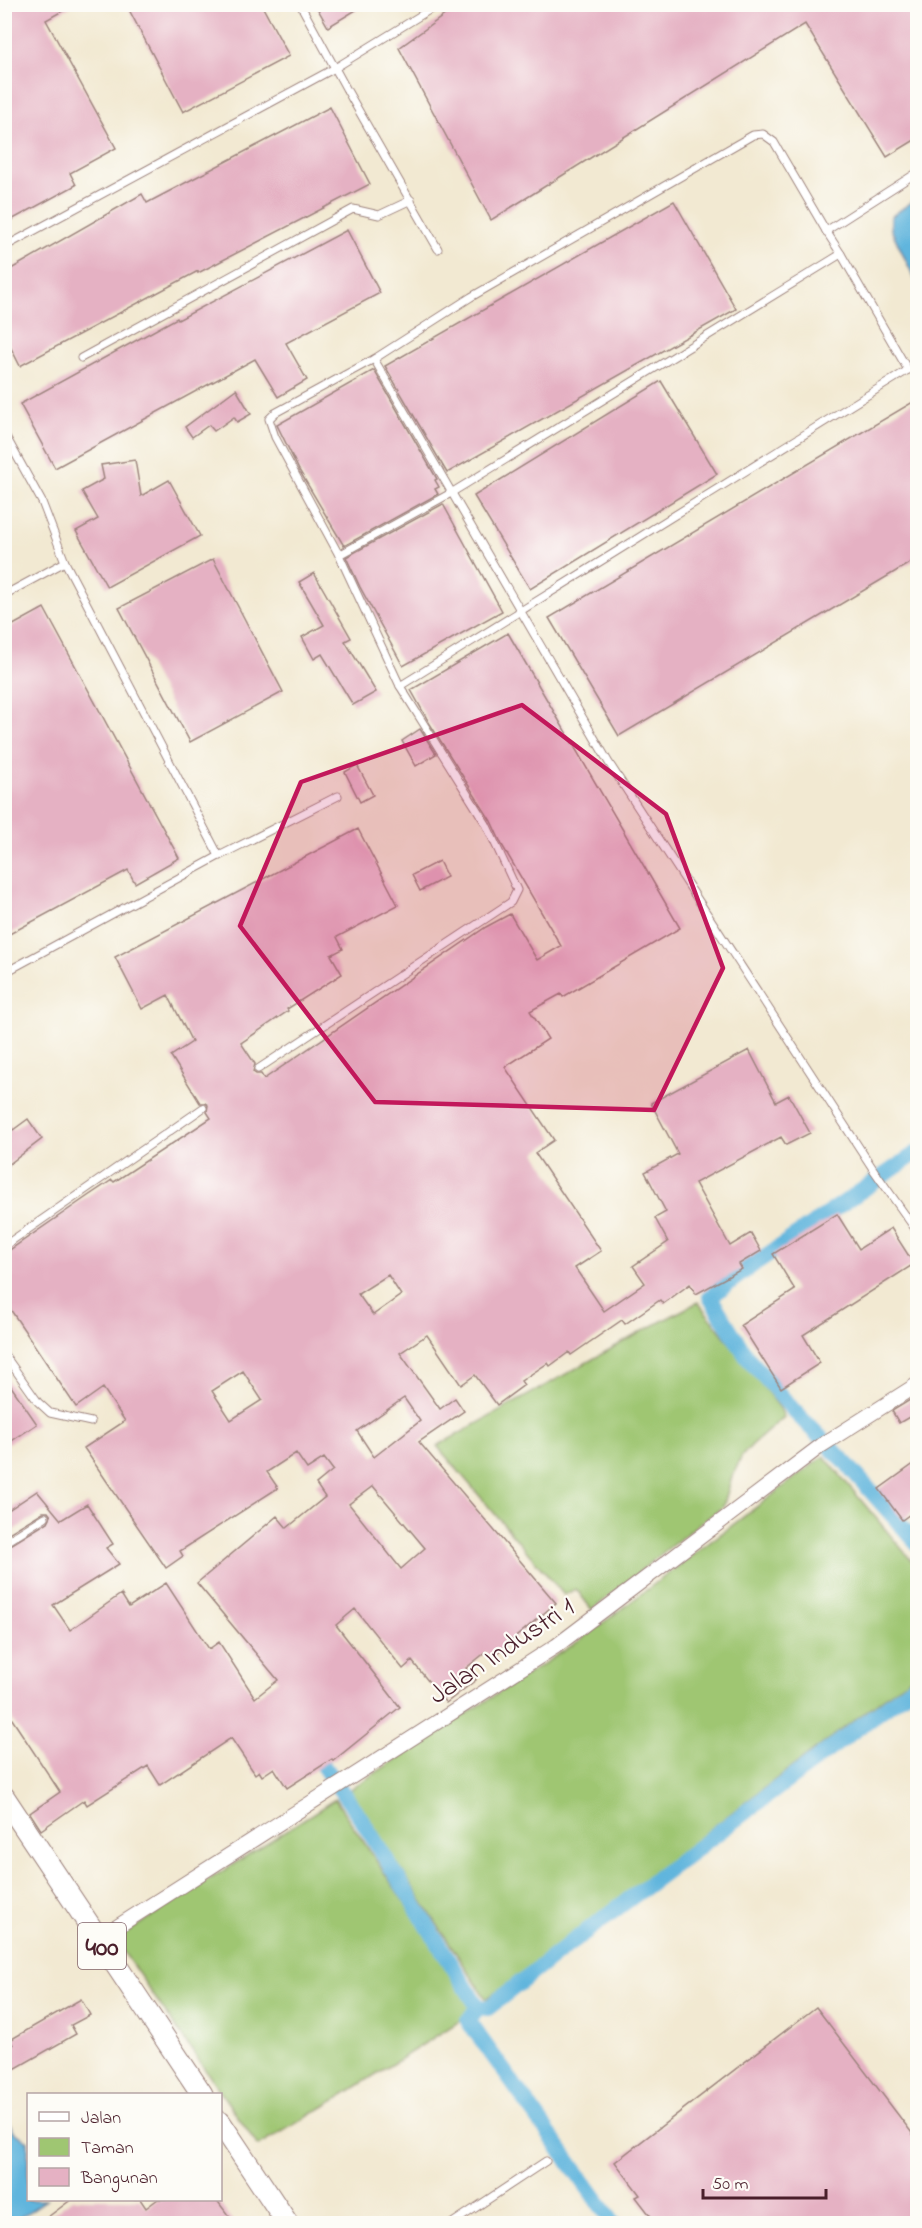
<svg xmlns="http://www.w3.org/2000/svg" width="922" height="2228" font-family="'Indie Flower',sans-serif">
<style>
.green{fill:#9fc672;stroke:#74724e;stroke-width:1.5}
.water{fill:#61b5dd;stroke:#566a84;stroke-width:1.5}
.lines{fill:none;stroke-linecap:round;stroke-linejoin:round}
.canal{stroke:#61b5dd;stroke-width:16}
.building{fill:#e5b1c3;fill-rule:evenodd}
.lane-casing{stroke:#9e847e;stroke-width:9}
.street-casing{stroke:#9e847e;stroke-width:16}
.primary-casing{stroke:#9e847e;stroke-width:23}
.lane{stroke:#fff;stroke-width:7}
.street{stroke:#fff;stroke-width:14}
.primary{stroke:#fff;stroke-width:21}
.marked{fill:#c2185b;fill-opacity:0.2;stroke:#c2185b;stroke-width:4.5;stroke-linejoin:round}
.labels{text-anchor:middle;stroke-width:4.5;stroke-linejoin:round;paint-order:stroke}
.shield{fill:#fdfcf7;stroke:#806168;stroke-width:1.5}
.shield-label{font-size:26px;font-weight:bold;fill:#4a1f2b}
.street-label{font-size:27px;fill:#4a1f2b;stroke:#fdfcf7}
</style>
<rect width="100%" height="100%" fill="#fdfcf7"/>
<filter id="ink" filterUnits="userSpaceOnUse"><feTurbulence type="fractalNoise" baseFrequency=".0167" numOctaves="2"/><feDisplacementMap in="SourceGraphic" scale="12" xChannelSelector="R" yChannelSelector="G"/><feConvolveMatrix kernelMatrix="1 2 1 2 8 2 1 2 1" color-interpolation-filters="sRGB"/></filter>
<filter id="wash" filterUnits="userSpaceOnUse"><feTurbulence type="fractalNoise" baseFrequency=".008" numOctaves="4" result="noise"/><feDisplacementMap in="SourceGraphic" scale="24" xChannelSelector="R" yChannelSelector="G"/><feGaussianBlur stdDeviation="1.35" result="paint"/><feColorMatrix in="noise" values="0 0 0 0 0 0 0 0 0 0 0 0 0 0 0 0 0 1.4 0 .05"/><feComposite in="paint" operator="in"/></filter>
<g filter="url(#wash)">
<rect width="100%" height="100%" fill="#f2e9d2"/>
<g class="green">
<polygon points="698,1302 780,1408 784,1417 752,1445 742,1456 732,1477 723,1507 701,1522 592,1610 576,1589 564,1595 437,1446 643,1331"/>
<polygon points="824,1456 917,1567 917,1673 735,1810 515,1980 486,1999 349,1790 579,1641"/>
<polygon points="335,1799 423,1930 472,2009 460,2021 337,2099 258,2146 115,1940"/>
</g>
<g class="water">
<polygon points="917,198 917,284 891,229 891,217"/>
<polygon points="5,2117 14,2132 28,2141 28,2200 46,2200 12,2223 5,2223"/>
</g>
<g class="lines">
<g class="canal">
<polyline points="918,1152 754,1264 710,1297 747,1357 795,1412 842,1459 918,1544"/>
<polyline points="310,1748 360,1817 478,2007 468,2021 614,2224"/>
<polyline points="478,2007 488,2008 564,1948 918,1683"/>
</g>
</g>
<g id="blocks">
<g class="building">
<polygon points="4,4 75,4 46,20 116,148 70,173 76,185 4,224"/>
<polygon points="126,4 261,4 289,56 183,112"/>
<polygon points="315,4 366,4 328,27"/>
<polygon points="460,4 918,4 918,138 887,157 805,24 491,220 399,48"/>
<polygon points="330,107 370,184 198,273 198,271 20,366 4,334 4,273 142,194 147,203"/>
<polygon points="674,201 736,309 447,473 385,366"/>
<polygon points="347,230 380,293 286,343 307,380 278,397 255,359 55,468 20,404 177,318 178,320"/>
<polygon points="374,370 437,479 435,480 439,487 435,489 438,494 344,546 299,470 277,425"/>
<polygon points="661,381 717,474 530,589 474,496"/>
<polygon points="236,389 251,414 237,422 234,417 214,431 209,425 192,437 185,427"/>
<polygon points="918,399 918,558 619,736 549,618"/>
<polygon points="135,460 141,496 169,480 200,536 107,587 76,531 98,519 82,491 104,479 101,465"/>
<polygon points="443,504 502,611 403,666 360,587 346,557"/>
<polygon points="213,559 283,692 190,742 119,608"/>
<polygon points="314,573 351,638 345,641 376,692 353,705 322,654 314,659 302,637 324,625 299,582"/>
<polygon points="44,608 179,858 135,883 128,870 4,937 4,630"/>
<path d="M508,633L680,928L563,997L561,994L530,1011L548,1039L505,1067L554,1140L535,1153L601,1251L575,1268L604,1311L645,1283L633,1266L668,1242L655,1218L666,1212L645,1172L678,1154L651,1103L749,1050L776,1102L789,1095L810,1133L786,1145L781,1137L695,1183L730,1246L751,1233L761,1251L739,1264L742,1269L696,1294L690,1284L663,1304L660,1300L625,1324L622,1320L571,1355L569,1352L550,1366L548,1363L521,1381L524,1385L497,1405L475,1375L461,1385L427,1335L400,1353L440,1409L455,1398L464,1411L419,1442L556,1603L491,1658L486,1652L466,1668L476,1680L446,1703L412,1661L403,1669L355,1609L336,1625L400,1707L333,1761L332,1759L287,1788L274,1768L262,1776L259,1771L255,1774L231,1738L160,1785L148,1766L87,1805L84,1800L41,1830L30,1813L60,1792L4,1707V1549L48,1522L51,1516L48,1512H43L4,1536V1513L37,1491L61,1520L87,1504L113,1544L106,1548L119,1564L53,1605L70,1630L121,1594L129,1607L166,1583L209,1649L219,1642L255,1698L278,1680L197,1583L277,1516L287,1528L325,1497L316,1484L333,1470L324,1458L307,1469L296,1453L267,1472L278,1488L180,1551L183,1556L166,1568L84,1448L125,1421L103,1388L76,1407L4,1300V1254L88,1196L112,1180L114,1182L211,1118L207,1112L208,1105L205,1103H200L171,1056L192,1042L168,995L142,1009L115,957L358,829L398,905L337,937L343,949L331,955L342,974L287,1009L288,1011L241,1043L255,1064L253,1072L256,1074H261L264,1079L486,927L510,914L537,960L561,946L502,845L491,821L430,724L411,690ZM388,1275L401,1295L373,1315L358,1294ZM243,1371L262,1400L231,1420L212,1391ZM404,1398L420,1421L374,1457L357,1431ZM373,1486L425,1548L401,1569L349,1504Z"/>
<polygon points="420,729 436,754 416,766 402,741"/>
<polygon points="357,765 373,795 360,802 345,772"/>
<polygon points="439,861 447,877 420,891 412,875"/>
<polygon points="4,1118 13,1130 28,1119 42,1139 4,1168"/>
<polygon points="837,1214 859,1249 891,1228 914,1264 803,1335 820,1363 781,1388 741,1325 795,1290 773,1254"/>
<polygon points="4,1376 37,1424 4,1446"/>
<polygon points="918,1395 918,1412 899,1423 892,1411"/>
<polygon points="918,1461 918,1508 902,1520 879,1489"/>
<polygon points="81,1999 90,2015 71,2025 76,2034 4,2075 4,2050 13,2045 10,2040"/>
<polygon points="816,2007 918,2141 918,2223 656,2223 636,2197 640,2195 615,2162"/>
<polygon points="72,2199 140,2199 146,2208 158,2199 216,2199 234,2223 40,2223"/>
</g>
</g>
</g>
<g filter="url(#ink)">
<use href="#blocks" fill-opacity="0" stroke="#9e847e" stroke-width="1.5"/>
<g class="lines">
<g class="lane-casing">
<g id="lane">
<polyline points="300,4 348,92 438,249"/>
<polyline points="4,247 335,68 439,4"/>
<polyline points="841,254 908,370 918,368"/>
<polyline points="81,358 353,209 379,215 411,200"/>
<polyline points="374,359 609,763 875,1172 918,1233"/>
<polyline points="4,433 42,502 65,562 219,856"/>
<polyline points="339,555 451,493 841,254 826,231"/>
<polyline points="4,595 65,562"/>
<path d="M400,686C569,580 739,477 908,370"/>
<polyline points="4,973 219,856 338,796"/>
<polyline points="258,1069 511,902 517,890 486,824 400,686 339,555 275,437 269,419 275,413 374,359 471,297 753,135 763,134 774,142 826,231 918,172"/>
<polyline points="4,1246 203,1108"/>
<polyline points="4,1354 38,1402 50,1413 91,1422"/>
<polyline points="4,1543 45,1517"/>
<polyline points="451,2224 546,2161"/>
</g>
</g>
<g class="street-casing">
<polyline id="street" points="98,1939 556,1646 822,1445 918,1384"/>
</g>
<g class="primary-casing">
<g id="primary">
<polyline points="4,1797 202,2094"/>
<polyline points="220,2122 288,2224"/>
</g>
</g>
<use href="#lane" class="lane"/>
<use href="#street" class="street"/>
<use href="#primary" class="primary"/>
</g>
</g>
<path class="marked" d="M522,705L666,814L723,968L654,1110L375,1102L240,926L301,782Z"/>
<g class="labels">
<rect class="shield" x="78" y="1923" width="48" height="46" rx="4.5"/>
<g class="shield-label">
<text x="102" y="1955">400</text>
</g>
<g class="street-label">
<text transform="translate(501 1650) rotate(-34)" y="9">Jalan Industri 1</text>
</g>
</g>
<rect width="922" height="2228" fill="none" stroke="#fdfcf7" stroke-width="24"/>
<rect x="27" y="2093" width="195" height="108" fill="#fdfcf7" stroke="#b5a4a5" stroke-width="1.5"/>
<rect x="39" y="2112" width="30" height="9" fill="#ffffff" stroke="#b5a4a5" stroke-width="1.5"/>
<text x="81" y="2123" font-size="18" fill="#4a1f2b">Jalan</text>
<rect x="39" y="2138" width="30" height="18" fill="#9fc672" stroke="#b5a4a5" stroke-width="1.5"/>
<text x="81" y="2153" font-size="18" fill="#4a1f2b">Taman</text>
<rect x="39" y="2168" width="30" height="18" fill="#e5b1c3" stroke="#b5a4a5" stroke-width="1.5"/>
<text x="81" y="2183" font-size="18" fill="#4a1f2b">Bangunan</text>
<path d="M703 2189v9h123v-9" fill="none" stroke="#4a1f2b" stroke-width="3"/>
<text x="712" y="2189" font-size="18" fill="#4a1f2b" stroke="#fdfcf7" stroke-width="4.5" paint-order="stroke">50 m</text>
</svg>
